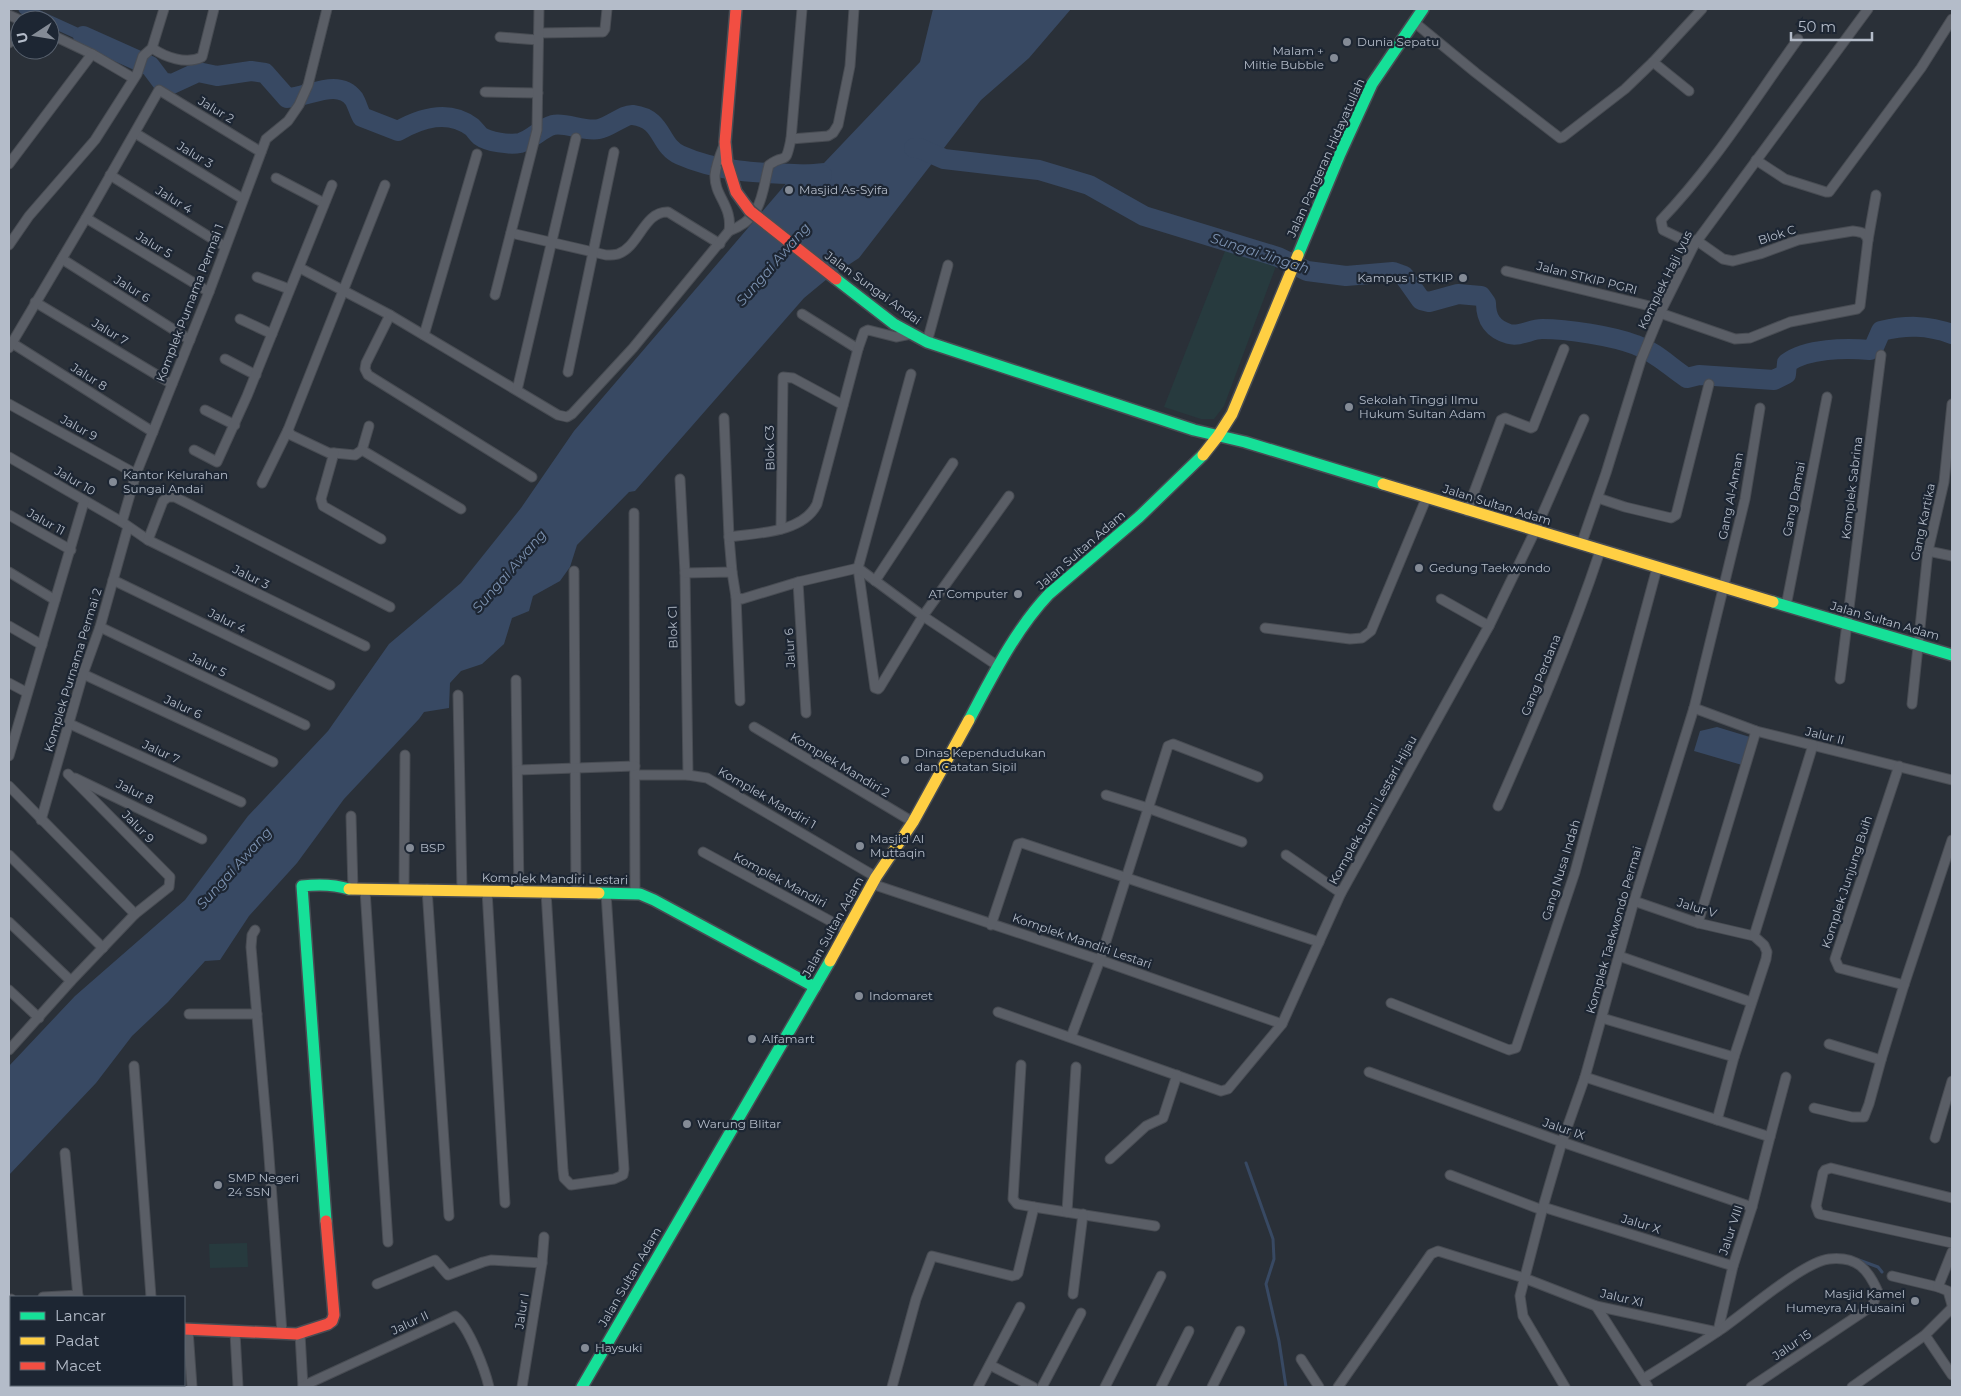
<svg xmlns="http://www.w3.org/2000/svg" width="1961" height="1396" font-family="Montserrat,sans-serif">
<style>
.green{fill:#273a3e}
.water{fill:#384963}
.lines{fill:none;stroke-linecap:round;stroke-linejoin:round}
.stream{stroke:#384963;stroke-width:3}
.canal{stroke:#384963;stroke-width:11}
.river{stroke:#384963;stroke-width:20}
.street-casing{stroke:#484c53;stroke-width:11}
.fast-casing{stroke:#484c53;stroke-width:14}
.slow-casing{stroke:#484c53;stroke-width:14}
.jam-casing{stroke:#484c53;stroke-width:14}
.street{stroke:#5a5e66;stroke-width:9}
.fast{stroke:#16e098;stroke-width:11}
.slow{stroke:#ffcf43;stroke-width:11}
.jam{stroke:#f24e42;stroke-width:11}
.fast-bridge-casing{stroke:#484c53;stroke-width:14;stroke-linecap:butt}
.jam-bridge-casing{stroke:#484c53;stroke-width:14;stroke-linecap:butt}
.fast-bridge{stroke:#16e098;stroke-width:11}
.jam-bridge{stroke:#f24e42;stroke-width:11}
.poi-dot{fill:#848b96;stroke:#1d2633;stroke-width:2}
.labels{text-anchor:middle;stroke-width:4.5;stroke-linejoin:round;paint-order:stroke}
.poi-label{font-size:12px;fill:#b4bcc9;stroke:#1d2633;text-anchor:start}
.street-label{font-size:12px;fill:#b4bcc9;stroke:#1d2633}
.water-label{font-size:14px;font-style:italic;fill:#7c92b1;stroke:#1d2633}
</style>
<rect width="100%" height="100%" fill="#2a3038"/>
<g class="green">
<polygon points="1225,251 1276,266 1224,406 1214,419 1201,419 1164,407"/>
<polygon points="247,1243 248,1267 210,1268 209,1244"/>
</g>
<g class="water">
<polygon points="933,9 1071,9 1029,58 981,100 859,258 827,279 804,298 635,491 629,492 577,545 570,567 560,581 533,596 529,611 512,618 504,644 482,664 461,671 450,683 449,708 424,712 419,719 344,799 297,863 249,916 220,960 205,961 168,1002 132,1036 96,1083 9,1175 9,1066 75,996 185,900 248,816 328,731 389,644 461,583 521,508 574,431 802,165 824,163 920,62"/>
<polygon points="1717,727 1750,737 1742,765 1694,751 1700,731"/>
</g>
<g class="lines">
<g class="stream">
<polyline points="1246,1163 1273,1239 1274,1259 1266,1284 1279,1341 1286,1387"/>
<polyline points="1859,1260 1878,1267 1882,1272"/>
</g>
<g class="canal">
<polyline points="24,9 48,20"/>
<polyline points="50,21 83,36"/>
</g>
<g class="river">
<path d="M83,36L150,66L162,82L172,84L198,72L217,76L251,71L265,73L287,98C307,98 338,77 354,99C357,104 359,112 362,117L398,131C421,118 448,109 472,127C475,130 477,133 480,136C488,142 510,145 520,143C532,140 541,128 553,125C566,122 584,132 599,129C610,127 624,114 633,115C664,119 658,145 680,155C724,175 775,173 822,175"/>
<path d="M914,148H919L944,159L1039,170L1089,185L1144,216L1278,257L1307,271L1346,276L1393,272L1404,276L1421,300L1429,302L1458,294L1481,296L1486,303C1486,318 1492,329 1509,334C1520,337 1531,329 1542,329C1567,329 1613,336 1636,345C1656,352 1670,367 1687,378L1699,375L1774,380L1786,374L1787,363C1807,348 1846,348 1870,350L1874,347L1881,331C1906,325 1927,325 1952,334"/>
</g>
<g class="street-casing">
<g id="street">
<polyline points="9,15 20,20"/>
<polyline points="1414,22 1476,73 1560,138 1563,137 1625,89 1653,62 1702,9"/>
<polyline points="539,33 603,32 605,29 607,9"/>
<polyline points="50,34 92,54 133,78"/>
<polyline points="500,37 538,40"/>
<polyline points="9,43 20,26"/>
<path d="M152,48C165,57 186,65 202,57L214,9"/>
<polyline points="1653,62 1689,91"/>
<polyline points="485,92 538,93"/>
<polyline points="135,133 243,199"/>
<polyline points="791,139 828,136 833,133 838,125 850,66 854,9"/>
<polyline points="1756,160 1785,179 1826,192 1829,192 1921,68 1952,19"/>
<polyline points="9,164 92,54"/>
<polyline points="110,175 224,246"/>
<polyline points="276,178 324,203"/>
<polyline points="86,218 209,292"/>
<path d="M729,231C763,218 761,196 769,165C786,152 785,168 791,139L802,9"/>
<path d="M511,233L606,255C610,255 615,255 618,254C639,247 644,211 668,212L720,244"/>
<path d="M1696,240L1723,259L1733,261L1760,254L1798,240L1853,231C1861,232 1865,232 1868,240"/>
<polyline points="9,245 29,216 95,140 137,74 143,56 152,48 164,9"/>
<path d="M1694,245L1663,230L1661,220C1713,166 1754,100 1798,39"/>
<polyline points="62,259 190,340"/>
<polyline points="300,268 390,315 366,363 365,369 368,375 532,477"/>
<polyline points="1506,271 1662,309"/>
<polyline points="257,277 289,289"/>
<polyline points="495,295 537,130 539,9"/>
<polyline points="35,302 172,384"/>
<polyline points="1660,313 1735,339 1750,338 1790,322 1857,309 1860,306 1868,240 1876,195"/>
<polyline points="802,314 858,349"/>
<path d="M390,315L558,415L567,417L572,414L633,348L729,231C733,206 714,196 715,175C716,165 720,155 724,145"/>
<polyline points="240,319 272,334"/>
<polyline points="424,335 477,154"/>
<polyline points="927,342 948,265"/>
<polyline points="12,343 153,432"/>
<polyline points="9,348 86,218 159,90 261,152"/>
<polyline points="225,359 256,375"/>
<polyline points="568,372 614,152"/>
<polyline points="911,374 858,568 875,688 878,689 880,687 923,616 1009,496"/>
<polyline points="517,390 576,138"/>
<polyline points="9,404 136,474"/>
<polyline points="205,410 235,425"/>
<polyline points="724,418 729,537 732,572"/>
<polyline points="194,450 217,462 247,396 332,185"/>
<polyline points="362,450 369,426"/>
<polyline points="334,453 355,455 362,450 461,509"/>
<polyline points="9,457 122,522 148,540 365,646"/>
<polyline points="680,479 685,573 688,775"/>
<polyline points="262,483 288,430"/>
<polyline points="1598,498 1625,507 1671,518 1676,515 1709,384"/>
<polyline points="1467,511 1501,420 1505,418 1531,428 1533,427 1564,349"/>
<polyline points="634,513 635,894"/>
<polyline points="9,515 71,550"/>
<polyline points="122,522 136,474 209,292 266,139 288,121 299,105 308,85 327,9"/>
<polyline points="781,529 783,377 793,378 843,405"/>
<path d="M729,537C757,533 803,533 817,504L858,349L864,332L868,330L896,337L911,334"/>
<polyline points="381,539 323,506 321,499 334,453 329,453 291,435 288,430 385,185"/>
<polyline points="148,540 163,501 168,497 175,497 390,607"/>
<polyline points="1581,545 1606,473 1641,360 1662,309 1694,245 1868,9"/>
<polyline points="1928,551 1952,556"/>
<polyline points="574,571 576,892"/>
<polyline points="9,572 55,600"/>
<polyline points="685,573 732,572 736,597 742,599 798,582 858,568 923,616 998,666"/>
<polyline points="113,580 330,685"/>
<polyline points="875,581 953,463"/>
<polyline points="798,582 806,713"/>
<polyline points="736,597 740,701"/>
<polyline points="1441,599 1489,626"/>
<polyline points="1786,606 1827,397"/>
<polyline points="9,626 42,645"/>
<polyline points="100,627 305,725"/>
<polyline points="1265,628 1350,639 1362,638 1371,631 1426,499"/>
<polyline points="83,674 273,762"/>
<polyline points="1840,679 1881,355"/>
<polyline points="516,680 519,892"/>
<polyline points="9,683 26,692"/>
<polyline points="458,695 462,890"/>
<polyline points="1912,704 1928,551 1944,482 1952,404"/>
<polyline points="1694,708 1756,731 1952,780"/>
<polyline points="70,724 241,802"/>
<polyline points="754,727 913,822"/>
<polyline points="9,756 84,502"/>
<polyline points="1899,766 1835,959 1839,968 1904,985 1952,840"/>
<polyline points="518,770 635,766"/>
<polyline points="635,775 688,775 707,778 876,877"/>
<polyline points="75,778 202,839"/>
<polyline points="9,786 135,914"/>
<polyline points="1106,795 1148,808 1242,842"/>
<path d="M1498,806C1535,722 1571,638 1600,551"/>
<polyline points="351,816 353,890"/>
<polyline points="41,820 83,674 100,627 128,527"/>
<polyline points="703,852 847,930"/>
<polyline points="9,855 103,948"/>
<polyline points="1286,855 1341,893"/>
<polyline points="872,884 1100,960 1282,1024"/>
<polyline points="427,889 449,1216"/>
<polyline points="365,890 388,1242"/>
<polyline points="404,890 405,755"/>
<polyline points="487,891 505,1203"/>
<polyline points="546,892 563,1170 564,1178 571,1185 614,1179 623,1175 624,1169 606,893"/>
<polyline points="1634,901 1698,923 1754,936 1764,945 1767,952 1766,959 1734,1057 1717,1120"/>
<polyline points="9,922 71,981"/>
<polyline points="1698,923 1756,731"/>
<polyline points="991,925 1018,844 1022,843 1319,942"/>
<polyline points="255,930 252,935 251,947 268,1143 282,1333"/>
<polyline points="1754,936 1813,745"/>
<polyline points="1619,956 1751,1002"/>
<polyline points="9,990 39,1018"/>
<polyline points="1391,1003 1509,1050 1516,1048 1575,872 1657,568"/>
<polyline points="998,1012 1221,1091 1228,1089 1282,1024 1341,893 1489,626 1535,531 1584,419"/>
<polyline points="189,1014 257,1014"/>
<polyline points="1602,1018 1734,1057"/>
<polyline points="1071,1037 1100,960 1168,746 1173,744 1258,777"/>
<polyline points="1829,1044 1881,1060"/>
<polyline points="9,1050 71,981 135,914 169,887 170,877 68,774"/>
<polyline points="134,1066 151,1297"/>
<polyline points="1369,1072 1562,1142 1752,1207"/>
<polyline points="1585,1077 1770,1137 1752,1207 1733,1266 1718,1331"/>
<polyline points="1814,1108 1852,1117 1864,1117 1869,1104 1881,1060 1904,985"/>
<polyline points="1770,1137 1786,1077"/>
<polyline points="1935,1138 1952,1081"/>
<polyline points="65,1153 78,1297"/>
<polyline points="1110,1159 1146,1126 1163,1118 1177,1075"/>
<polyline points="1450,1175 1542,1210"/>
<polyline points="1952,1198 1831,1168 1825,1170 1823,1173 1816,1206 1819,1214 1952,1243"/>
<polyline points="1034,1207 1155,1226"/>
<polyline points="1543,1207 1733,1266"/>
<polyline points="1067,1212 1076,1067"/>
<polyline points="1892,1276 1938,1287 1948,1291 1952,1305"/>
<polyline points="377,1284 435,1260 448,1275 483,1262 491,1260 542,1263"/>
<polyline points="1938,1287 1952,1252"/>
<polyline points="1073,1294 1083,1214"/>
<polyline points="43,1297 78,1295"/>
<polyline points="9,1300 11,1299"/>
<polyline points="1596,1306 1648,1387"/>
<polyline points="188,1330 192,1387"/>
<polyline points="235,1333 238,1387"/>
<polyline points="300,1334 303,1387"/>
<polyline points="1925,1335 1952,1375"/>
<polyline points="1301,1359 1319,1387"/>
<polyline points="990,1365 1033,1387"/>
<polyline points="11,1372 11,1379"/>
<path d="M1643,1379C1669,1363 1695,1347 1720,1330C1745,1313 1803,1262 1829,1259C1857,1256 1868,1269 1878,1292L1872,1306L1751,1387"/>
<polyline points="131,1385 132,1387"/>
<path d="M303,1386L455,1316C469,1327 485,1370 489,1387"/>
<polyline points="77,1387 77,1385"/>
<polyline points="522,1387 542,1263 544,1237"/>
<polyline points="892,1387 916,1299 932,1256 1012,1276 1016,1275 1018,1273 1034,1207 1017,1204 1013,1199 1021,1065"/>
<polyline points="978,1387 1020,1307"/>
<polyline points="1042,1387 1081,1313"/>
<polyline points="1105,1387 1161,1276"/>
<polyline points="1161,1387 1189,1331"/>
<polyline points="1212,1387 1240,1331"/>
<polyline points="1338,1387 1431,1254 1438,1251 1524,1278 1596,1306 1717,1332"/>
<polyline points="1565,1387 1523,1316 1520,1296 1543,1207 1562,1142 1585,1077 1634,901 1694,708 1745,499 1760,408"/>
<polyline points="1852,1387 1925,1335 1952,1308"/>
</g>
</g>
<g class="fast-casing">
<g id="fast">
<polyline points="1298,255 1340,154 1372,84 1423,9"/>
<polyline points="894,324 927,342 1194,430 1245,442 1383,484"/>
<polyline points="1773,602 1952,655"/>
<path d="M969,720C992,677 1015,630 1049,594L1139,517L1203,455"/>
<polyline points="599,893 640,894 654,900 815,987"/>
<path d="M326,1221L302,886C319,884 333,884 349,889"/>
<polyline points="582,1387 830,961"/>
</g>
</g>
<g class="slow-casing">
<g id="slow">
<polyline points="1203,455 1218,436 1232,414 1298,255"/>
<polyline points="1383,484 1773,602"/>
<polyline points="349,889 599,893"/>
<polyline points="830,961 876,877 913,822 969,720"/>
</g>
</g>
<g class="jam-casing">
<g id="jam">
<polyline points="727,163 725,142 736,9"/>
<polyline points="184,1329 297,1334 328,1324 332,1321 334,1315 326,1221"/>
</g>
</g>
<use href="#street" class="street"/>
<use href="#fast" class="fast"/>
<use href="#slow" class="slow"/>
<use href="#jam" class="jam"/>
<g class="fast-bridge-casing">
<polyline id="fast-bridge" points="836,279 894,324"/>
</g>
<g class="jam-bridge-casing">
<polyline id="jam-bridge" points="727,163 736,192 750,211 836,279"/>
</g>
<use href="#fast-bridge" class="fast-bridge"/>
<use href="#jam-bridge" class="jam-bridge"/>
</g>
<g class="poi-dot">
<circle cx="1347" cy="42" r="5"/>
<circle cx="1334" cy="58" r="5"/>
<circle cx="789" cy="190" r="5"/>
<circle cx="1463" cy="278" r="5"/>
<circle cx="1349" cy="407" r="5"/>
<circle cx="113" cy="482" r="5"/>
<circle cx="1419" cy="568" r="5"/>
<circle cx="1018" cy="594" r="5"/>
<circle cx="905" cy="760" r="5"/>
<circle cx="860" cy="846" r="5"/>
<circle cx="410" cy="848" r="5"/>
<circle cx="859" cy="996" r="5"/>
<circle cx="752" cy="1039" r="5"/>
<circle cx="687" cy="1124" r="5"/>
<circle cx="218" cy="1185" r="5"/>
<circle cx="1915" cy="1301" r="5"/>
<circle cx="585" cy="1348" r="5"/>
</g>
<g class="labels">
<g class="poi-label">
<text x="1357" y="46">Dunia Sepatu</text>
<text x="1324" y="55" text-anchor="end">Malam +<tspan x="1324" dy="14">Miltie Bubble</tspan></text>
<text x="799" y="194">Masjid As-Syifa</text>
<text x="1453" y="282" text-anchor="end">Kampus 1 STKIP</text>
<text x="1359" y="404">Sekolah Tinggi Ilmu<tspan x="1359" dy="14">Hukum Sultan Adam</tspan></text>
<text x="123" y="479">Kantor Kelurahan<tspan x="123" dy="14">Sungai Andai</tspan></text>
<text x="1429" y="572">Gedung Taekwondo</text>
<text x="1008" y="598" text-anchor="end">AT Computer</text>
<text x="915" y="757">Dinas Kependudukan<tspan x="915" dy="14">dan Catatan Sipil</tspan></text>
<text x="870" y="843">Masjid Al<tspan x="870" dy="14">Muttaqin</tspan></text>
<text x="420" y="852">BSP</text>
<text x="869" y="1000">Indomaret</text>
<text x="762" y="1043">Alfamart</text>
<text x="697" y="1128">Warung Blitar</text>
<text x="228" y="1182">SMP Negeri<tspan x="228" dy="14">24 SSN</tspan></text>
<text x="1905" y="1298" text-anchor="end">Masjid Kamel<tspan x="1905" dy="14">Humeyra Al Husaini</tspan></text>
<text x="595" y="1352">Haysuki</text>
</g>
<g class="street-label">
<text transform="translate(216 110) rotate(31)" y="4">Jalur 2</text>
<text transform="translate(195 155) rotate(31)" y="4">Jalur 3</text>
<text transform="translate(1326 158) rotate(-66)" y="4">Jalan Pangeran Hidayatullah</text>
<text transform="translate(174 200) rotate(32)" y="4">Jalur 4</text>
<text transform="translate(1777 235) rotate(-18)" y="4">Blok C</text>
<text transform="translate(154 245) rotate(31)" y="4">Jalur 5</text>
<text transform="translate(1587 278) rotate(14)" y="4">Jalan STKIP PGRI</text>
<text transform="translate(1665 280) rotate(-64)" y="4">Komplek Haji Iyus</text>
<text transform="translate(873 288) rotate(36)" y="4">Jalan Sungai Andai</text>
<text transform="translate(132 289) rotate(32)" y="4">Jalur 6</text>
<text transform="translate(190 303) rotate(-69)" y="4">Komplek Purnama Permai 1</text>
<text transform="translate(110 332) rotate(31)" y="4">Jalur 7</text>
<text transform="translate(89 377) rotate(32)" y="4">Jalur 8</text>
<text transform="translate(79 428) rotate(29)" y="4">Jalur 9</text>
<text transform="translate(770 448) rotate(-91)" y="4">Blok C3</text>
<text transform="translate(75 481) rotate(30)" y="4">Jalur 10</text>
<text transform="translate(1852 488) rotate(-83)" y="4">Komplek Sabrina</text>
<text transform="translate(1731 496) rotate(-79)" y="4">Gang Al-Aman</text>
<text transform="translate(1794 499) rotate(-79)" y="4">Gang Damai</text>
<text transform="translate(1497 505) rotate(17)" y="4">Jalan Sultan Adam</text>
<text transform="translate(46 522) rotate(29)" y="4">Jalur 11</text>
<text transform="translate(1923 522) rotate(-78)" y="4">Gang Kartika</text>
<text transform="translate(1081 550) rotate(-41)" y="4">Jalan Sultan Adam</text>
<text transform="translate(251 577) rotate(26)" y="4">Jalur 3</text>
<text transform="translate(227 621) rotate(26)" y="4">Jalur 4</text>
<text transform="translate(1885 621) rotate(16)" y="4">Jalan Sultan Adam</text>
<text transform="translate(673 627) rotate(-91)" y="4">Blok C1</text>
<text transform="translate(790 648) rotate(-93)" y="4">Jalur 6</text>
<text transform="translate(208 665) rotate(26)" y="4">Jalur 5</text>
<text transform="translate(73 670) rotate(-73)" y="4">Komplek Purnama Permai 2</text>
<text transform="translate(1541 675) rotate(-68)" y="4">Gang Perdana</text>
<text transform="translate(183 707) rotate(25)" y="4">Jalur 6</text>
<text transform="translate(1825 736) rotate(14)" y="4">Jalur II</text>
<text transform="translate(161 752) rotate(25)" y="4">Jalur 7</text>
<text transform="translate(840 765) rotate(31)" y="4">Komplek Mandiri 2</text>
<text transform="translate(135 792) rotate(26)" y="4">Jalur 8</text>
<text transform="translate(767 798) rotate(30)" y="4">Komplek Mandiri 1</text>
<text transform="translate(1373 810) rotate(-61)" y="4">Komplek Bumi Lestari Hijau</text>
<text transform="translate(138 827) rotate(45)" y="4">Jalur 9</text>
<text transform="translate(1561 870) rotate(-73)" y="4">Gang Nusa Indah</text>
<text transform="translate(555 879) rotate(1)" y="4">Komplek Mandiri Lestari</text>
<text transform="translate(780 880) rotate(28)" y="4">Komplek Mandiri</text>
<text transform="translate(1847 882) rotate(-72)" y="4">Komplek Junjung Buih</text>
<text transform="translate(1697 908) rotate(17)" y="4">Jalur V</text>
<text transform="translate(833 927) rotate(-61)" y="4">Jalan Sultan Adam</text>
<text transform="translate(1614 930) rotate(-74)" y="4">Komplek Taekwondo Permai</text>
<text transform="translate(1082 941) rotate(19)" y="4">Komplek Mandiri Lestari</text>
<text transform="translate(1564 1129) rotate(19)" y="4">Jalur IX</text>
<text transform="translate(1641 1224) rotate(17)" y="4">Jalur X</text>
<text transform="translate(1731 1230) rotate(-72)" y="4">Jalur VIII</text>
<text transform="translate(630 1277) rotate(-60)" y="4">Jalan Sultan Adam</text>
<text transform="translate(1622 1298) rotate(13)" y="4">Jalur XI</text>
<text transform="translate(522 1311) rotate(-81)" y="4">Jalur I</text>
<text transform="translate(410 1323) rotate(-25)" y="4">Jalur II</text>
<text transform="translate(1792 1345) rotate(-34)" y="4">Jalur 15</text>
</g>
<g class="water-label">
<text transform="translate(1260 253) rotate(18)" y="5">Sungai Jingah</text>
<text transform="translate(773 264) rotate(-49)" y="5">Sungai Awang</text>
<text transform="translate(509 571) rotate(-49)" y="5">Sungai Awang</text>
<text transform="translate(234 868) rotate(-48)" y="5">Sungai Awang</text>
</g>
</g>
<rect width="1961" height="1396" fill="none" stroke="#b4bcc9" stroke-width="20"/>
<rect x="10" y="1296" width="175" height="90" fill="#1d2633" stroke="#59626f"/>
<rect x="20" y="1312" width="25" height="8" fill="#16e098" stroke="#59626f"/>
<text x="55" y="1321" font-size="15" fill="#b4bcc9">Lancar</text>
<rect x="20" y="1337" width="25" height="8" fill="#ffcf43" stroke="#59626f"/>
<text x="55" y="1346" font-size="15" fill="#b4bcc9">Padat</text>
<rect x="20" y="1362" width="25" height="8" fill="#f24e42" stroke="#59626f"/>
<text x="55" y="1371" font-size="15" fill="#b4bcc9">Macet</text>
<g transform="translate(35 35) rotate(258)"><circle r="24" fill="#1d2633" stroke="#59626f"/>
<path d="M0-4L9 19L0 12L-9 19Z" fill="#848b96"/>
<text y="-8" font-size="14" font-weight="bold" text-anchor="middle" fill="#b4bcc9">U</text>
</g>
<path d="M1791 32v8h81v-8" fill="none" stroke="#b4bcc9" stroke-width="2.5"/>
<text x="1798" y="32" font-size="15" fill="#b4bcc9" stroke="#1d2633" stroke-width="4" paint-order="stroke">50 m</text>
</svg>
